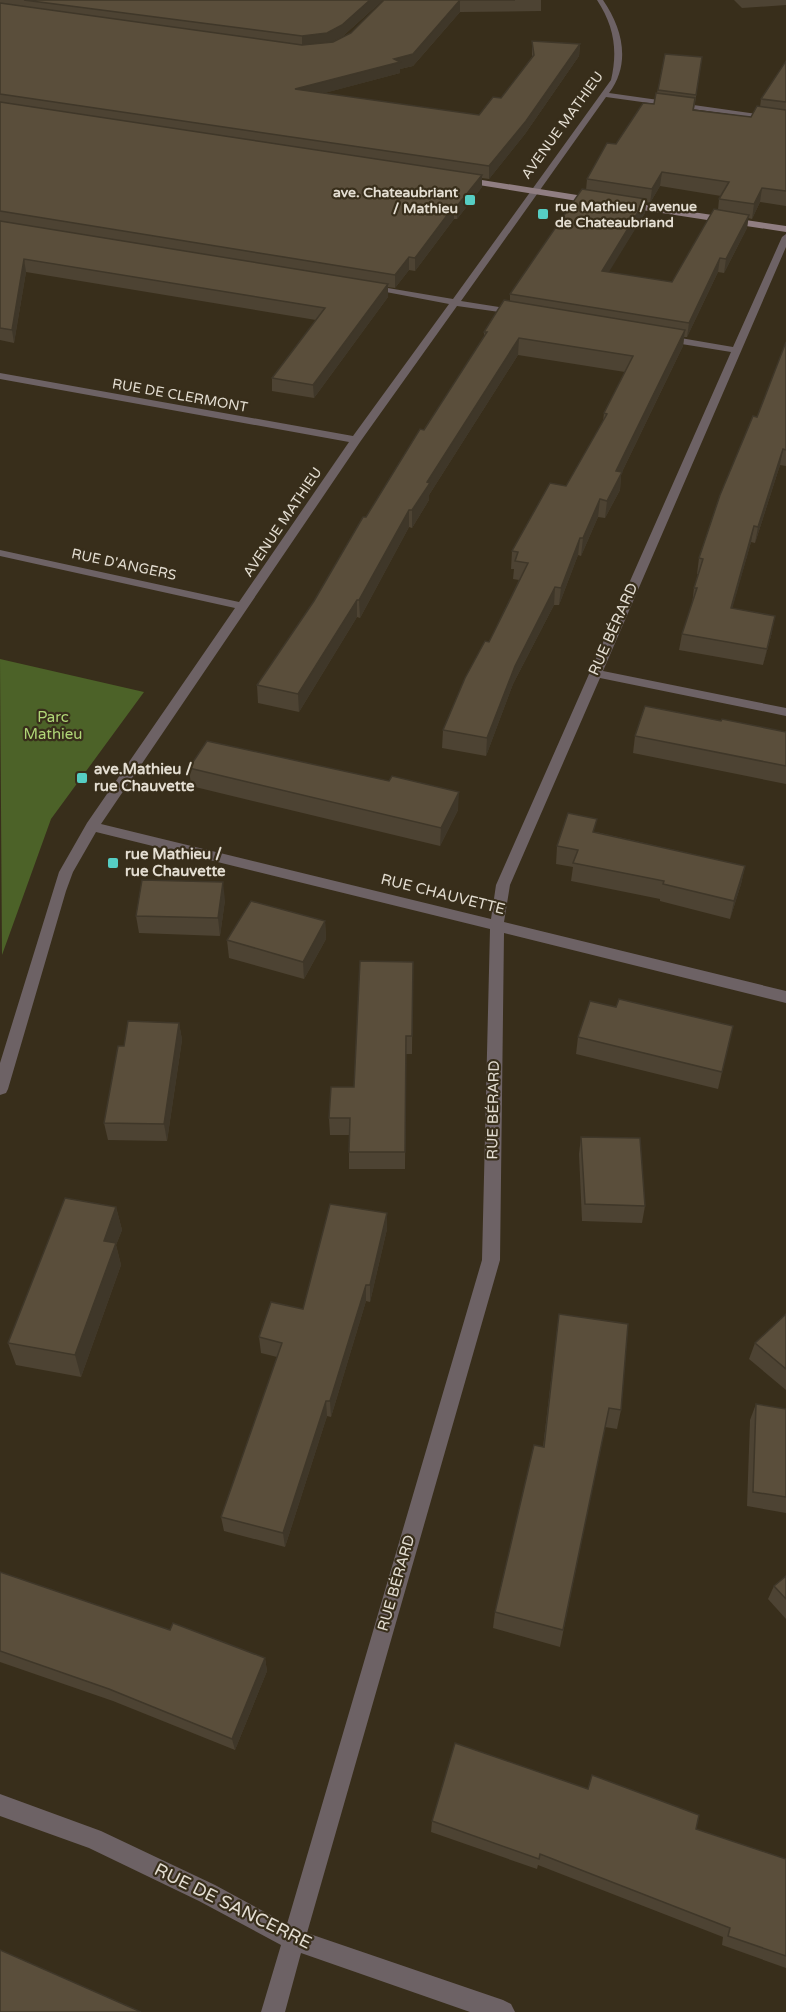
<svg xmlns="http://www.w3.org/2000/svg" width="786" height="2012" font-family="'Varela Round',sans-serif">
<style>
.green{fill:#4c6228}
.lines{fill:none;stroke-linecap:round;stroke-linejoin:round}
.street{fill:#6d6265;fill-rule:evenodd}
.secondary{fill:#907e82;fill-rule:evenodd}
.wall{fill:#4d4333;fill-rule:evenodd}
.shaded-wall{fill:#3f3729}
.building{fill:#5a4e3b;stroke:#3f3729;stroke-width:1.5}
.poi-dot{fill:#56cec4;stroke:#382e1b;stroke-width:2}
.labels{text-anchor:middle;stroke-width:4.5;stroke-linejoin:round;paint-order:stroke}
.far-street-label{font-size:14px;fill:#e4ded2;stroke:#382e1b}
.far-poi-label{font-size:14px;font-weight:bold;fill:#e4ded2;stroke:#382e1b;text-anchor:end}
.street-label{font-size:15px;fill:#e4ded2;stroke:#382e1b}
.park-label{font-size:15px;fill:#b0d777;stroke:#382e1b}
.poi-label{font-size:15px;font-weight:bold;fill:#e4ded2;stroke:#382e1b;text-anchor:start}
.near-street-label{font-size:18px;fill:#e4ded2;stroke:#382e1b}
</style>
<rect width="100%" height="100%" fill="#382e1b"/>
<polygon class="green" points="0,659 144,692 51,819 2,955"/>
<g class="lines">
<path class="street" d="M597,0H603C623,29 631,64 609,93L786,118V122L606,97L461,301L518,310L523,313L521,315L457,306L360,442L101,824L491,919L496,885L731,352L663,341L658,338L663,335L733,347L782,237L786,234V247L603,671L786,708V716L600,678L510,885L504,922L786,991V1003L504,933L500,1260L307,1933L503,2000L511,2004L515,2012H470L301,1953L285,2012H261L281,1945L199,1901L89,1848L0,1816V1794L101,1831L215,1885L287,1924L482,1260L490,929L96,832L73,872L66,891L8,1089L6,1093L0,1095V1063L59,872L87,823L235,608L0,556V550L239,602L349,442L0,379V373L353,436L449,304L365,288L370,285L453,299L611,80C618,50 614,26 597,0Z"/>
<g class="secondary">
<polygon points="463,177 596,198 600,201 596,204 460,182 459,180"/>
<polygon points="626,202 786,226 786,232 623,207 622,205"/>
</g>
</g>
<g class="wall">
<polygon points="0,0 383,0 343,36 333,42 351,33 384,0 541,0 541,11 460,12 413,66 400,69 400,73 324,93 479,115 501,98 532,57 532,41 580,44 579,56 525,134 489,179 482,178 482,187 457,219 454,219 415,271 409,270 395,288 388,287 388,297 314,398 272,391 272,378 316,320 26,272 14,343 0,340"/>
<polygon points="734,0 786,0 786,5 742,8"/>
<path d="M665,54L702,57L694,110L751,117L760,107L761,99L786,61V206L760,202L752,219L748,218L747,228L724,273L718,272L687,337H684L683,346L621,474L620,490L605,518L598,517L581,556L578,555L559,605H554L513,684L486,756L442,748L443,730L489,642L519,580L513,579L514,569H511L512,551L566,486L603,421L604,413L625,372L518,355L429,495V500L412,528L409,527L360,618L357,617L299,712L258,703L257,685L314,601L366,517L484,338V332L510,301V294L586,190L587,179L616,144L654,104L657,93ZM660,186L721,196L719,199L718,210L672,282L608,272L645,213L646,202L650,203Z"/>
<polygon points="786,342 786,466 780,465 755,543 751,542 732,608 772,632 763,665 679,650 682,634 692,604 694,588 698,574 697,574 699,558 757,417"/>
<polygon points="721,721 786,732 786,784 633,753 635,736"/>
<polygon points="189,768 458,810 440,846 191,786"/>
<polygon points="596,832 745,866 741,884 730,919 660,901 660,899 571,881 573,867 556,864 557,846"/>
<polygon points="225,900 220,936 139,933 136,916"/>
<polygon points="325,921 326,939 304,979 229,958 227,940"/>
<polygon points="413,962 412,1054 406,1054 405,1169 349,1169 349,1135 330,1135 329,1118 354,1087"/>
<polygon points="616,1007 733,1026 718,1089 576,1054 578,1037"/>
<polygon points="179,1023 182,1040 167,1141 108,1140 104,1123 124,1046"/>
<polygon points="581,1137 645,1206 642,1223 582,1221 579,1154"/>
<polygon points="116,1207 122,1230 116,1245 121,1265 81,1377 16,1365 8,1343"/>
<polygon points="387,1229 370,1302 366,1301 331,1417 327,1416 285,1547 224,1531 221,1517 277,1357 261,1353 259,1337 303,1309"/>
<polygon points="559,1314 621,1410 617,1429 605,1427 560,1647 493,1628 495,1612 543,1447"/>
<polygon points="786,1314 786,1390 749,1359 755,1343"/>
<polygon points="756,1404 786,1409 786,1513 747,1506 750,1420"/>
<polygon points="0,1572 170,1630 265,1658 267,1671 235,1750 113,1701 0,1662"/>
<polygon points="786,1576 786,1619 768,1599 774,1586"/>
<polygon points="432,1821 696,1829 786,1859 786,1968 722,1945 723,1937 538,1865 537,1869 431,1832"/>
</g>
<g class="shaded-wall">
<polygon points="370,0 383,0 343,36 327,45 302,48 302,36"/>
<polygon points="460,0 460,12 413,66 400,69 400,73 295,101 295,89 394,59"/>
<polygon points="580,44 579,56 525,134 489,179 489,166"/>
<polygon points="662,172 660,186 650,203 652,189"/>
<polygon points="482,175 482,187 457,219 457,206"/>
<polygon points="762,188 760,202 752,219 754,204"/>
<polygon points="646,199 645,213 601,285 602,271"/>
<polygon points="454,206 454,219 415,271 415,258"/>
<polygon points="749,215 747,228 724,273 726,259"/>
<polygon points="409,257 409,270 395,288 395,275"/>
<polygon points="720,258 718,272 687,337 689,323"/>
<polygon points="24,259 26,272 14,343 12,330"/>
<polygon points="388,284 388,297 314,398 313,385"/>
<polygon points="685,330 683,346 621,474 620,490 605,518 607,501 616,471"/>
<polygon points="519,338 518,355 429,495 429,500 412,528 412,510 427,482"/>
<polygon points="783,449 780,465 755,543 758,527"/>
<polygon points="600,499 598,517 581,556 583,538"/>
<polygon points="409,510 409,527 360,618 359,600"/>
<polygon points="754,526 751,542 728,624 731,608"/>
<polygon points="580,538 578,555 559,605 561,588"/>
<polygon points="555,587 554,605 513,684 486,756 487,738 515,666"/>
<polygon points="357,600 357,617 299,712 298,694"/>
<polygon points="775,616 772,632 763,665 767,649"/>
<polygon points="459,792 458,810 440,846 441,828"/>
<polygon points="745,866 741,884 730,919 734,901"/>
<polygon points="223,882 225,900 220,936 218,918"/>
<polygon points="325,921 326,939 304,979 303,962"/>
<polygon points="179,1023 182,1040 167,1141 164,1124"/>
<polygon points="116,1207 122,1230 116,1245 121,1265 81,1377 75,1355 104,1241"/>
<polygon points="387,1213 387,1229 370,1302 370,1285"/>
<polygon points="366,1285 366,1301 331,1417 330,1401"/>
<polygon points="326,1401 327,1416 285,1547 283,1533"/>
<polygon points="265,1658 267,1671 235,1750 232,1739"/>
</g>
<g class="building">
<polygon points="24,0 370,0 342,25 327,33 302,36"/>
<polygon points="384,0 515,0 460,0 413,54 394,59 400,62 295,89 479,115 493,97 501,98 534,55 532,41 580,44 526,121 489,166 0,94 0,3 302,45 333,42 351,33"/>
<polygon points="665,54 702,57 696,95 658,90"/>
<polygon points="786,61 786,102 761,99"/>
<polygon points="656,93 695,98 693,110 751,117 757,106 786,110 786,191 762,188 754,204 719,199 729,182 662,172 652,189 587,179 607,143 616,144 643,103 654,104"/>
<polygon points="0,102 482,175 457,206 454,206 415,258 409,257 395,275 0,211"/>
<polygon points="582,189 646,199 602,271 672,282 714,209 749,215 726,259 720,258 689,323 510,294"/>
<polygon points="0,221 388,284 313,385 272,378 325,308 24,259 12,330 0,328"/>
<polygon points="504,300 685,330 616,471 622,472 607,501 600,499 583,538 580,538 561,588 555,587 515,666 487,738 443,730 465,678 485,641 489,642 528,563 515,561 518,552 512,551 550,483 566,486 607,414 604,413 633,356 519,338 427,482 430,483 412,510 409,510 359,600 357,600 298,694 257,685 314,601 363,517 366,517 420,429 424,430 487,332 484,332"/>
<polygon points="786,342 786,450 783,449 758,527 754,526 731,608 775,616 767,649 682,634 697,588 694,588 703,559 699,558 720,495 753,416 757,417"/>
<polygon points="645,706 721,721 722,719 786,732 786,766 635,736"/>
<polygon points="207,741 389,781 392,776 459,792 441,828 189,768"/>
<polygon points="568,813 597,819 593,832 745,866 734,901 663,884 664,881 573,863 578,850 557,846"/>
<polygon points="142,880 223,882 218,918 136,916"/>
<polygon points="251,901 325,921 303,962 227,940"/>
<polygon points="360,961 413,962 412,1036 406,1036 405,1152 349,1152 350,1118 329,1118 331,1087 354,1087"/>
<polygon points="619,999 733,1026 722,1072 578,1037 590,1001 616,1007"/>
<polygon points="128,1021 179,1023 164,1124 104,1123 118,1046 124,1046"/>
<polygon points="581,1137 640,1138 645,1206 585,1204"/>
<polygon points="65,1198 116,1207 104,1241 116,1243 75,1355 8,1343"/>
<polygon points="330,1204 387,1213 370,1285 366,1285 330,1401 326,1401 283,1533 221,1517 282,1343 259,1337 271,1302 303,1309"/>
<polygon points="559,1314 628,1324 621,1410 609,1408 563,1630 495,1612 534,1445 544,1447"/>
<polygon points="786,1314 786,1369 755,1343"/>
<polygon points="756,1404 786,1409 786,1497 753,1492"/>
<polygon points="0,1572 170,1630 173,1623 265,1658 232,1739 109,1689 0,1651"/>
<polygon points="786,1576 786,1599 774,1586"/>
<polygon points="455,1743 588,1789 592,1775 699,1815 696,1829 786,1859 786,1956 728,1936 730,1928 540,1854 539,1859 432,1821"/>
<polygon points="0,1950 141,2012 0,2012"/>
</g>
<g class="poi-dot">
<rect x="464" y="194" width="12" height="12" rx="3"/>
<rect x="537" y="208" width="12" height="12" rx="3"/>
<rect x="76" y="772" width="12" height="12" rx="3"/>
<rect x="107" y="857" width="12" height="12" rx="3"/>
</g>
<g class="labels">
<g class="far-street-label">
<text transform="translate(562 125) rotate(-54)" y="5">AVENUE MATHIEU</text>
<text transform="translate(180 395) rotate(10)" y="5">RUE DE CLERMONT</text>
<text transform="translate(282 522) rotate(-56)" y="5">AVENUE MATHIEU</text>
<text transform="translate(124 564) rotate(12)" y="5">RUE D'ANGERS</text>
</g>
<g class="far-poi-label">
<text x="458" y="197">ave. Chateaubriant<tspan x="458" dy="16">/ Mathieu</tspan></text>
<text x="555" y="211" text-anchor="start">rue Mathieu / avenue<tspan x="555" dy="16">de Chateaubriand</tspan></text>
</g>
<g class="street-label">
<text transform="translate(613 629) rotate(-66)" y="5">RUE BÉRARD</text>
<text transform="translate(443 894) rotate(14)" y="5">RUE CHAUVETTE</text>
<text transform="translate(493 1110) rotate(-89)" y="5">RUE BÉRARD</text>
<text transform="translate(396 1583) rotate(-74)" y="5">RUE BÉRARD</text>
</g>
<g class="park-label">
<text x="53" y="722">Parc<tspan x="53" dy="17">Mathieu</tspan></text>
</g>
<g class="poi-label">
<text x="94" y="774">ave.Mathieu /<tspan x="94" dy="17">rue Chauvette</tspan></text>
<text x="125" y="859">rue Mathieu /<tspan x="125" dy="17">rue Chauvette</tspan></text>
</g>
<g class="near-street-label">
<text transform="translate(233 1906) rotate(26)" y="6">RUE DE SANCERRE</text>
</g>
</g>
</svg>
